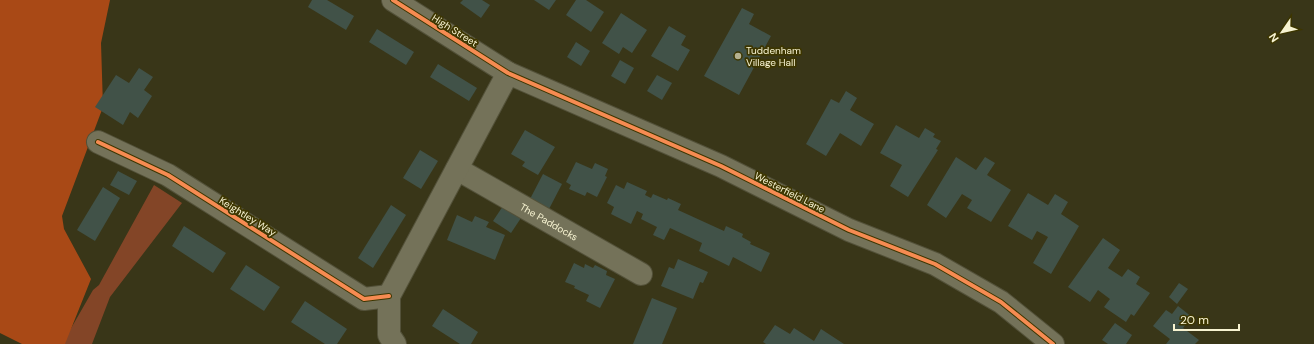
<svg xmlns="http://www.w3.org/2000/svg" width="1314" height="344" font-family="'DM Sans',sans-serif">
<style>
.green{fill:#834527}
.forest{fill:#a94916}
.building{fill:#415248}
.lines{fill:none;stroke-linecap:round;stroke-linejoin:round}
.minor-casing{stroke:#535139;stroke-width:24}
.minor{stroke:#747259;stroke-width:22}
.cycleway-casing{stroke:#3d3600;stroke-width:6}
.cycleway{stroke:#f68b52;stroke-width:4}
.poi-dot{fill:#b4b190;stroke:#3d3600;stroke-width:1.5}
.labels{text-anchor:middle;stroke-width:3.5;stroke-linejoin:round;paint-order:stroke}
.street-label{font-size:10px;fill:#f7f3d1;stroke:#3d3600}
.poi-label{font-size:10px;fill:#f7f3d1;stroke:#3d3600;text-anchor:start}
</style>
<rect width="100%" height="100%" fill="#393618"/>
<polygon class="green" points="154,185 182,203 110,297 92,344 62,344 93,290 99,285"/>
<polygon class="forest" points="0,0 110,0 101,43 103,107 62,216 64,229 91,279 65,344 22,344 0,333"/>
<g class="building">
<polygon points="312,0 327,0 354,16 346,30 308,7"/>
<polygon points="463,0 482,0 490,5 481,18 460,3"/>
<polygon points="534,0 556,0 549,10"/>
<polygon points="576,0 586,0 604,12 591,32 566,15"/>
<polygon points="742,8 754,14 749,24 771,36 739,95 704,76"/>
<polygon points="621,13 647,30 632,53 623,47 619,54 602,43"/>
<polygon points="669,26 686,36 681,45 690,50 678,71 651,56"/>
<polygon points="377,29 414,52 406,65 369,42"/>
<polygon points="576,42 590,51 581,66 567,57"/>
<polygon points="620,60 634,68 625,84 611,76"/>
<polygon points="438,64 477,88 469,101 430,77"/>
<polygon points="139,68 153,77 144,90 152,96 138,118 130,112 123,125 95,107 116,75 129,83"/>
<polygon points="657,75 672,83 662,100 647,91"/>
<polygon points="846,91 857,98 850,110 874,124 861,146 840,133 826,156 806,144 831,99 839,103"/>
<polygon points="896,125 919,138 925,128 935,134 933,137 941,141 936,149 938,150 908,197 890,186 902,165 880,153"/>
<polygon points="525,130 555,147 538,175 522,166 525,162 511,154"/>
<polygon points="420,150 438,161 421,189 403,178"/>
<polygon points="956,157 976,170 985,157 995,163 987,175 1011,190 991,222 967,208 972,200 962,194 946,218 927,205"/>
<polygon points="576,162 592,169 595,163 608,169 605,176 607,177 597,197 587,192 585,196 569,189 571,185 566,182"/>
<polygon points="118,171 137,181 129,195 110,185"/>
<polygon points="543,174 562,184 549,209 530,199"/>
<polygon points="627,182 647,191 645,195 651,198 653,194 667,200 668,198 681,204 678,210 724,231 726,226 743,234 742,237 751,242 750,244 770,253 761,272 733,257 729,266 699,251 702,243 670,228 664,240 653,235 657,227 641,219 643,214 637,211 631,224 611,214 614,207 607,203 616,185 624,189"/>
<polygon points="103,187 120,198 95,241 77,230"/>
<polygon points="1028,193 1048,205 1055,194 1068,202 1061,214 1079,226 1051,274 1033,263 1048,237 1037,231 1032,240 1008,226"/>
<polygon points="505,203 523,215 511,233 493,221"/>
<polygon points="391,205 406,215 373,268 358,258"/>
<polygon points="457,215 472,222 475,216 489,222 486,227 505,235 495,260 447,240"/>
<polygon points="184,226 226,253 213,273 172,246"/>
<polygon points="1103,238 1120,250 1108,268 1122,277 1128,269 1140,277 1136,284 1150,293 1134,316 1131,314 1126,322 1104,307 1110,299 1098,290 1090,302 1068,287"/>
<polygon points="678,259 708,272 703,283 700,282 693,299 661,286 669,267 674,269"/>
<polygon points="574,263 584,268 585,264 593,268 595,265 607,271 606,275 615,279 600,308 586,301 589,295 574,288 575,286 565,282"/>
<polygon points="246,265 280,287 264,311 230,289"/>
<polygon points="1179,283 1188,289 1177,304 1169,297"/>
<polygon points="652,298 677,308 662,344 633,344"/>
<polygon points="305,301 347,329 337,344 325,344 291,322"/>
<polygon points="1178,306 1192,317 1183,328 1199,340 1195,344 1166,344 1170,339 1153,326 1166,310 1172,314"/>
<polygon points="443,309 478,332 471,344 460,344 432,326"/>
<polygon points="1115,323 1132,335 1126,344 1108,344 1102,340"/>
<polygon points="775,325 790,334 794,328 814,341 821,329 844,344 766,344 763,342"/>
</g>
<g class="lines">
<g class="minor-casing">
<g id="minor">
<polyline points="393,0 508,73 721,166 849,230 935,264 1001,302 1053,344"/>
<polyline points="98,142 168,175 364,299 389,296"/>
<path id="s1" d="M457,169L641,274"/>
<polyline points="395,344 389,335 389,296 508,73"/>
</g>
</g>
<use href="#minor" class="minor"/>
<g class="cycleway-casing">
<g id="cycleway">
<polyline points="393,0 508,73 721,166 849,230 935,264 1001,302 1053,344"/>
<polyline points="98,142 168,175 364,299 389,296"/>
</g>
</g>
<use href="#cycleway" class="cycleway"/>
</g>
<circle class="poi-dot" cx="738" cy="56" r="4"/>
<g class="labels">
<g class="street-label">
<text transform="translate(455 30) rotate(32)" y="4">High Street</text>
<text transform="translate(790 192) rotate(27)" y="4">Westerfield Lane</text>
<text transform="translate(248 216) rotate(32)" y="4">Keightley Way</text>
<text dy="4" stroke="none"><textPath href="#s1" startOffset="106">The Paddocks</textPath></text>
</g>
<g class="poi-label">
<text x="746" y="54">Tuddenham<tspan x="746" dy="12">Village Hall</tspan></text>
</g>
</g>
<g transform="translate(1282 32) rotate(236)" stroke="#3d3600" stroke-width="3" paint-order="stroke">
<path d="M0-3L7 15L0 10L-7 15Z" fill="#f7f3d1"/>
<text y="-6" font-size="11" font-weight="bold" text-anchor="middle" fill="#f7f3d1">N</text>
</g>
<path d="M1174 324v6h65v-6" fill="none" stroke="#f7f3d1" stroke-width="2"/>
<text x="1180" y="324" font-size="12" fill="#f7f3d1" stroke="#3d3600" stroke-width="3" paint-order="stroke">20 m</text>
</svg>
